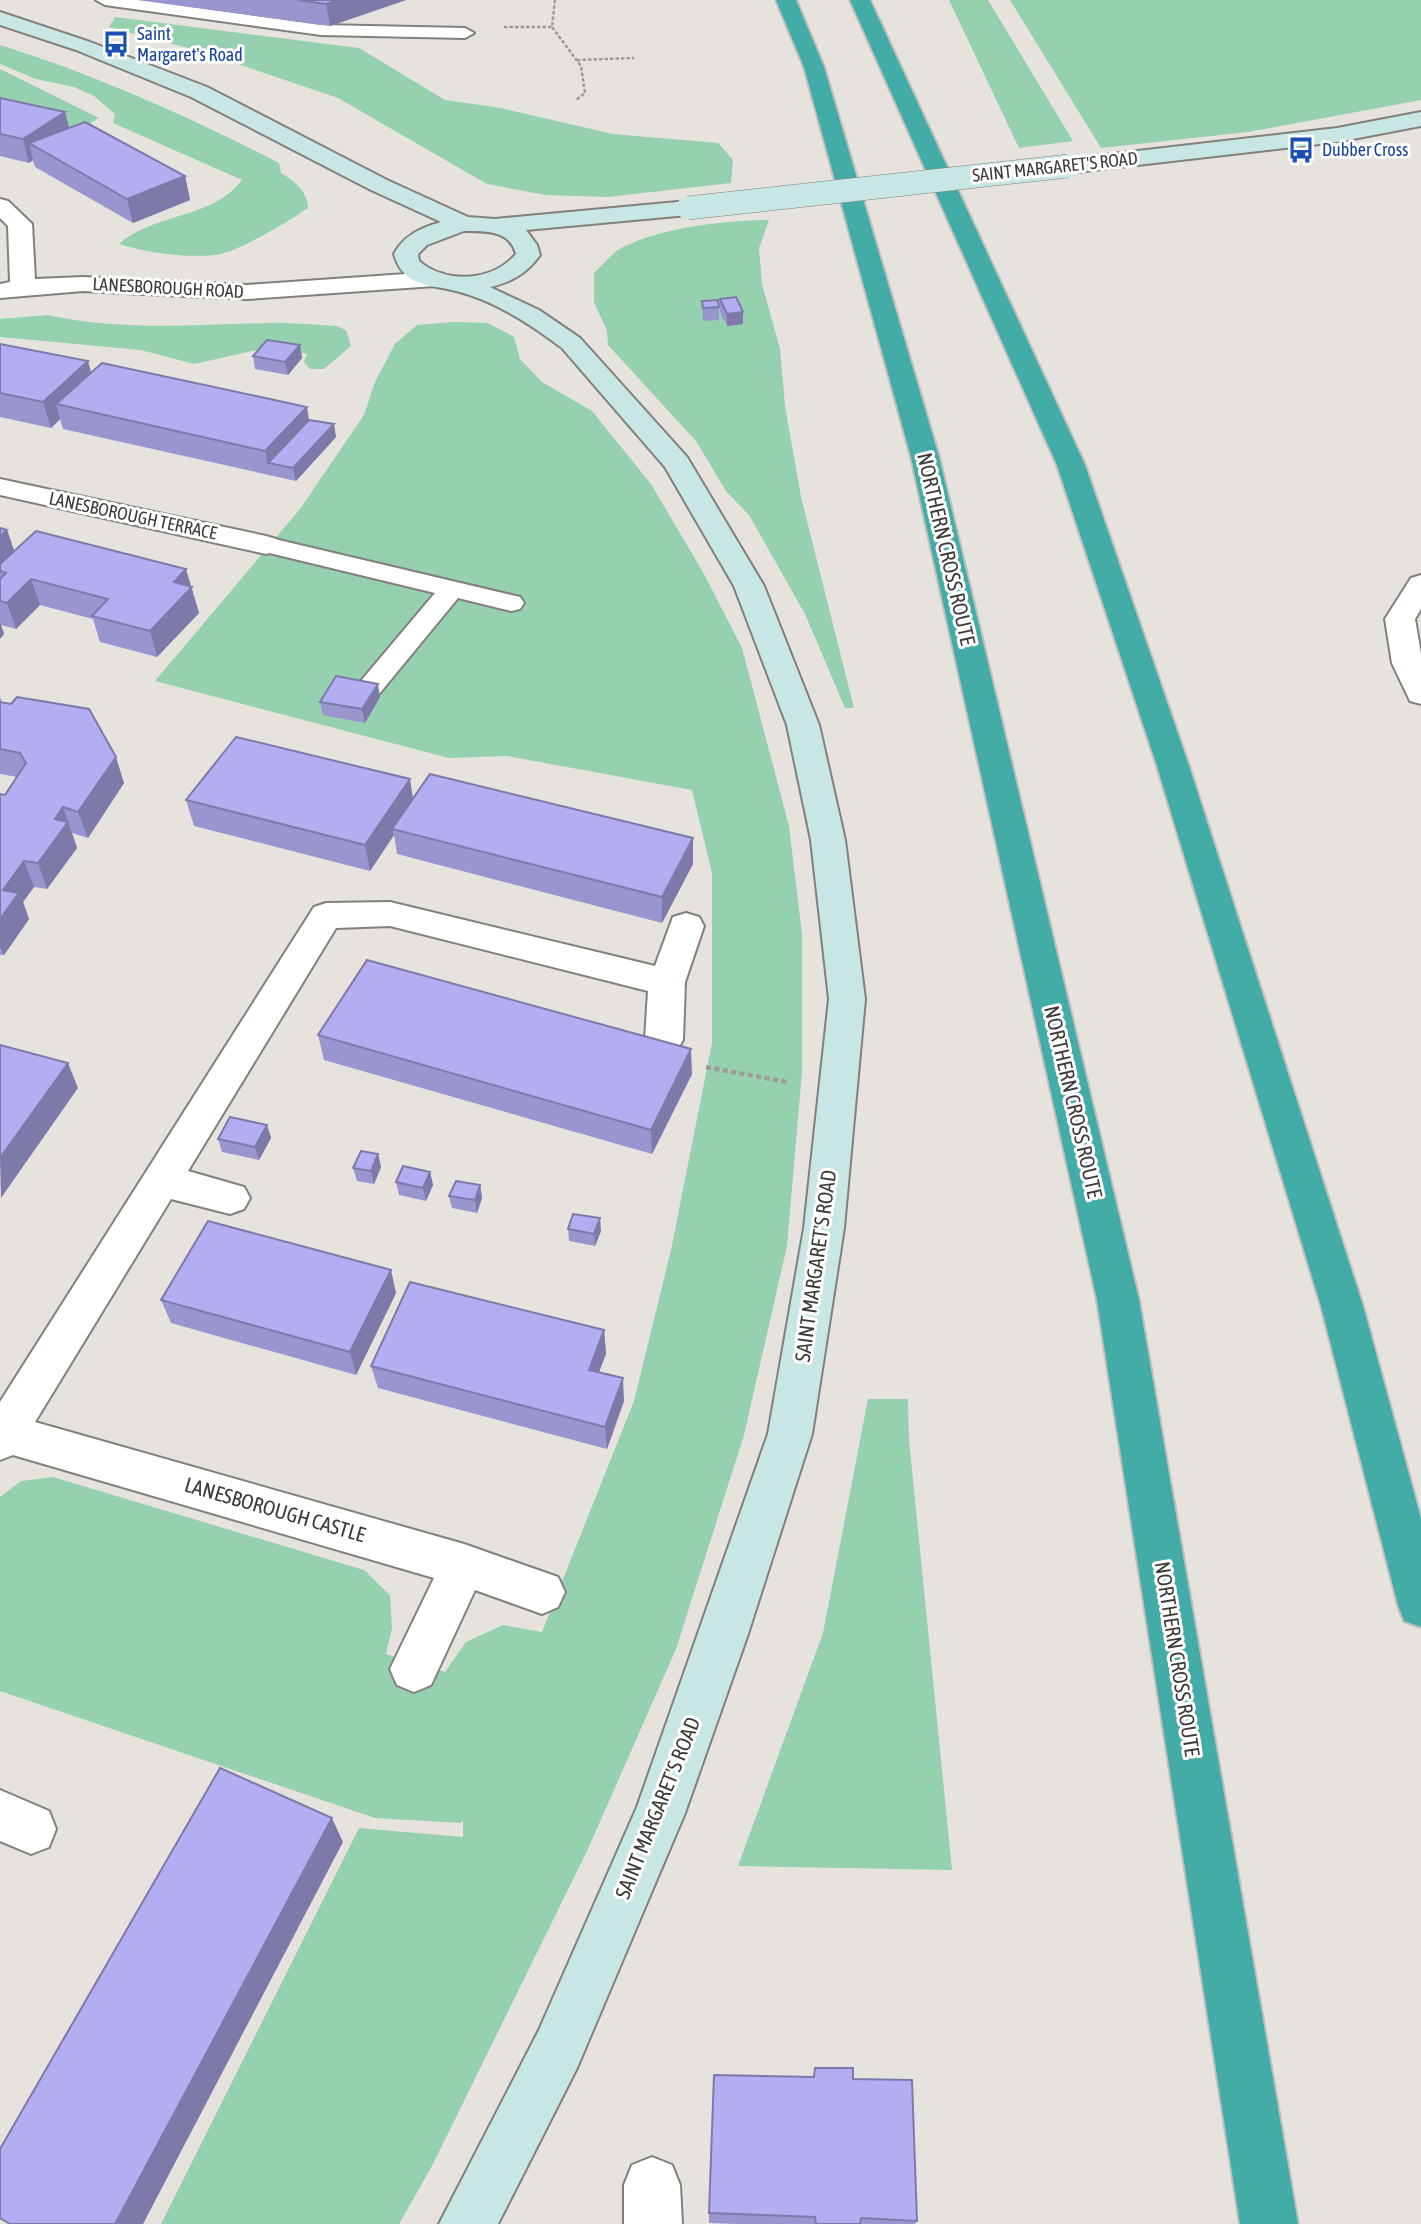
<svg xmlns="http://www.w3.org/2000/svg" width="1421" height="2224" font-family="'Asap Condensed',sans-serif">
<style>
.green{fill:#95d0af}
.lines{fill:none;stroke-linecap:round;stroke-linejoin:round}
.lane-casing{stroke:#82807b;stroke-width:4}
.street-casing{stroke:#82807b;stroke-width:4}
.secondary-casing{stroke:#82807b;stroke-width:4}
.highway-casing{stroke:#c0c0bf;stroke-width:4}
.path-far1{stroke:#9e9b98;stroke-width:2.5;stroke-dasharray:3.5 2;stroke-linecap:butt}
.path{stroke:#9e9b98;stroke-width:4.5;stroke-dasharray:5 3.5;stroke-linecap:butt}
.lane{fill:#fff;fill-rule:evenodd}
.street{fill:#fff;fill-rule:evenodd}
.secondary{fill:#c7e6e4;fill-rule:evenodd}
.highway{fill:#43aca6;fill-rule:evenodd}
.secondary-bridge-casing{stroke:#82807b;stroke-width:24;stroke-linecap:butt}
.secondary-bridge{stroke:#c7e6e4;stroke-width:23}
.wall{fill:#9996cf}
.shaded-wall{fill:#7d7aa9}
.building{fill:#b2aef1;stroke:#7d7aa9;stroke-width:2}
.labels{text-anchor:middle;stroke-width:6;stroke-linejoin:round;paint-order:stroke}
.far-transit-label{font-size:18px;fill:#164399;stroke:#fff;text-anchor:start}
.far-street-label{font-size:18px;fill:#3b3a38;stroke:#fff}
.street-label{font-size:21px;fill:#3b3a38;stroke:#fff}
</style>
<rect width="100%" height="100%" fill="#e6e3de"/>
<g class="green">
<polygon points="949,0 988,0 1073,141 1019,148"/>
<polygon points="1010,0 1421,0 1421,100 1248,132 1101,148"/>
<polygon points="115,17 359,48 445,100 501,108 613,134 718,143 733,160 731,183 608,197 545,195 487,184 338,98 203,52 109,27"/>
<path d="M0,45C96,75 190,117 279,163L281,173C295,182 307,190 308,208C289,221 238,252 216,255C185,258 148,253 119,244C154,213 213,219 242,180L113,123L115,114L94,96L74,87L36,79L0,64Z"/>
<polygon points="0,69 99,118 71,135 0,120"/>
<path d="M769,220L759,248L762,284L780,349L785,406L801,497L854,708H845L805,614L749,515L726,491L696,441L608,345L607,331L594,302V273C603,265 613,252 623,247C666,227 722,221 769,220Z"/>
<path d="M48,315C120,331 193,325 267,323C290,322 313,325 336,326L346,330L351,346L324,369H310L304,362L307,354L283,348L262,349L194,364L141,350L0,337V319Z"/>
<polygon points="454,322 488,323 514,337 520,359 542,382 592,411 651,484 704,574 742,648 789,826 802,934 802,1072 787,1246 744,1435 676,1649 588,1849 432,2166 399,2224 161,2224 359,1828 463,1837 463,1820 460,1823 375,1818 0,1691 0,1497 21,1481 53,1477 364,1570 390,1595 392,1628 386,1654 445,1672 466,1642 503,1625 542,1632 634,1401 671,1250 712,1043 712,873 692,790 507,756 449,758 155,681 300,509 364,415 375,382 395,344 417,325"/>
<polygon points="868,1399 908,1399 909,1440 952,1870 738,1866 823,1633"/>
</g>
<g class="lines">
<g class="lane-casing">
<g id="lane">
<polygon points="96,0 142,0 321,25 465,28 474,33 465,38 321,35 105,5"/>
<polygon points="266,537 520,597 524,603 520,609 511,611 458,598 379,694 369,697 359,694 355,688 435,593 257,550 253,545 257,540"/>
</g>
</g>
<g class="street-casing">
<g id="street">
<polygon points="0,199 8,201 32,224 35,279 83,277 247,285 435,272 444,274 447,279 444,284 435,286 247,299 83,291 0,298 0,284 10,282 8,226 0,218"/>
<polygon points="0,479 266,536 276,539 280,545 276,551 266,554 0,495"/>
<polygon points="1421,575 1421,609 1415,619 1421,654 1421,704 1410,701 1392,663 1385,619 1411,578"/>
<polygon points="390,902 655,966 673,917 686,913 699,917 704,926 685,982 683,1040 677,1050 664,1054 651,1050 645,1040 648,991 390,926 336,928 188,1171 244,1187 250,1198 244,1209 230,1214 171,1199 35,1422 464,1544 558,1577 565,1592 558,1607 542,1614 475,1590 431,1685 414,1692 397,1685 390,1669 434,1578 13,1455 0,1460 0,1402 314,907 326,903"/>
<polygon points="0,1790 49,1811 56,1829 49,1847 31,1854 0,1841"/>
<polygon points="652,2157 672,2165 680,2185 682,2224 624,2224 624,2185 632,2165"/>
</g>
</g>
<g class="secondary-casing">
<g id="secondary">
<path d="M0,12L90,42L207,87L387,180L468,217L495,219L688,201L696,203L700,208L696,213L688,215L526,230L537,245L540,255C527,273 512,282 490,287L539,310L580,338L687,457L764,586L819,725L845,840L865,999L844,1228L812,1434L748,1634L685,1813L577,2068L498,2224H439L539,2030L637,1807L768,1434L804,1228L829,999L811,840L787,725L734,586L665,467L562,348C532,325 493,300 456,291C441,287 427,287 413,280C403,274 397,266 394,254C404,235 421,228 441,222L371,190L191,97L76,50L0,25ZM464,231C485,231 510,230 516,254C492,282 446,284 419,261L418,254L427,245Z"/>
<polygon points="1421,112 1421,126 1337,142 1068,173 1057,166 1068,159 1337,128"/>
</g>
</g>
<g class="highway-casing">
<g id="highway">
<polygon points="776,0 796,0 824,67 939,457 1139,1300 1298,2224 1240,2224 1097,1300 911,457 804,67"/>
<polygon points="850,0 870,0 1085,465 1189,766 1363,1306 1421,1519 1421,1627 1404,1621 1398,1605 1321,1306 1157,766 1057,465"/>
</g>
</g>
<g class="path-far1">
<polyline points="555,0 552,27 581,66 585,93 576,100"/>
<polyline points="504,27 552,27"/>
<polyline points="577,60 634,58"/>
</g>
<polyline class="path" points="706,1067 787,1082"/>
<use href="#lane" class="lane"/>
<use href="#street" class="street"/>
<use href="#secondary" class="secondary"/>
<use href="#highway" class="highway"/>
<g class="secondary-bridge-casing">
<polyline id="secondary-bridge" points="688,208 1068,166"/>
</g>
<use href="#secondary-bridge" class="secondary-bridge"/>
</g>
<g class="wall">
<polygon points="137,0 406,0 330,26"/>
<polygon points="0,98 65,112 69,128 185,176 190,200 133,223 35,167 33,160 29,163 0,156"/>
<polygon points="720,299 743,324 727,326 720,312"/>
<polygon points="702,301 719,307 719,320 703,321"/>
<polygon points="0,344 91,372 309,420 336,437 296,481 63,429 60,419 51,428 0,417"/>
<polygon points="300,345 302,358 288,375 255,369 253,356"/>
<polygon points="0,528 7,530 14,551 191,586 199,613 157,657 100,642 93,619 40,605 16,629 1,625 4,634 0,639"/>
<polygon points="0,697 2,702 124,783 88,838 72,833 77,848 47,889 34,887 23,902 29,919 4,955 0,955 0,794 5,795 17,777 0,774"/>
<polygon points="380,697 365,723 323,715 320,702"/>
<polygon points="413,799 693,864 662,923 397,854 394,835 370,871 194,826 186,800"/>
<polygon points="318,1035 692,1074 652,1154 324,1060"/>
<polygon points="267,1125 271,1138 259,1160 222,1152 218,1139"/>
<polygon points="378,1154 381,1167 374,1184 357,1181 353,1168"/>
<polygon points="430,1172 433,1185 426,1201 399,1195 396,1182"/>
<polygon points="480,1185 482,1198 477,1213 452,1208 449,1196"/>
<polygon points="568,1229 601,1231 595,1246 569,1241"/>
<polygon points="396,1293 356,1375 171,1323 161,1300"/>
<polygon points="604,1330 606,1354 599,1372 624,1401 607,1449 378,1388 371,1366"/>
<polygon points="815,2068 853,2079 917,2221 915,2224 737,2224 709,2223 709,2213 813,2077"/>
</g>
<g class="shaded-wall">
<polygon points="338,0 406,0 330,26 326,4"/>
<polygon points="65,112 71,135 29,143 33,160 29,163 23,139"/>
<polygon points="185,176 190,200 133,223 127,199"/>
<polygon points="743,312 743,324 727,326 727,314"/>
<polygon points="300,345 302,358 288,375 285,362"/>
<polygon points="88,361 95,386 56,404 60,419 51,428 43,402"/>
<polygon points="307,407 311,433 268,463 271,476 265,451"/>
<polygon points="334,424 336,437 296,481 293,468"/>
<polygon points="7,530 16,556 0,570 0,536"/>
<polygon points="186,569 199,613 157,657 150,631 174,582"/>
<polygon points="31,579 40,605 16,629 7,603"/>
<polygon points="0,622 4,634 0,639"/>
<polygon points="378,684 380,697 365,723 362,709"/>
<polygon points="116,757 124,783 88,838 78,812"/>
<polygon points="410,779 414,805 392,829 394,835 370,871 365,845"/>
<polygon points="63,807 77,848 47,889 38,863 55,819"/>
<polygon points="693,838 693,864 662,923 662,897"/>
<polygon points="24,861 34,887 23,902 29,919 4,955 0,947 0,919 3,890"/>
<polygon points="691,1049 692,1074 652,1154 651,1130"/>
<polygon points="68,1063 78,1088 1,1198 0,1158"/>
<polygon points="267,1125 271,1138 259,1160 255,1147"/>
<polygon points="378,1154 381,1167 374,1184 371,1171"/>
<polygon points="430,1172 433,1185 426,1201 423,1188"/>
<polygon points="480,1185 482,1198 477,1213 475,1200"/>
<polygon points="600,1218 601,1231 595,1246 594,1234"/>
<polygon points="391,1270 396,1293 356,1375 350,1352"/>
<polygon points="604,1330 606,1354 591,1392 589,1370"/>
<polygon points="623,1378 624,1401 607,1449 605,1427"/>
<polygon points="332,1818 343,1842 143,2224 115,2224"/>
</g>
<g class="building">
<polygon points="298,0 338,0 326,4"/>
<polygon points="0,98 65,112 23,139 0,134"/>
<polygon points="85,122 185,176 127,199 29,143"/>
<polygon points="736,297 743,312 727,314 720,299"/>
<polygon points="718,300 719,307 703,308 702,301"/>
<polygon points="267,340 300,345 285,362 253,356"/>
<polygon points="0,344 88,361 43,402 0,393"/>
<polygon points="102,363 307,407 265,451 56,404"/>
<polygon points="309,420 334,424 293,468 268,463"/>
<polygon points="0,528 7,530 0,536"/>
<polygon points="36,531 186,569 174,582 192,587 150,631 92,616 108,599 31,579 7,603 0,601 0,579 6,573 0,571 0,564"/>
<polygon points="336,676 378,684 362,709 320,702"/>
<polygon points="17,697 89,709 116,757 78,812 63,807 55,819 68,822 38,863 24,861 3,890 19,893 0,919 0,794 5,795 26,763 20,753 0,749 0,702 11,704"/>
<polygon points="236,737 410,779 365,845 186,800"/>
<polygon points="430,774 693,838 662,897 392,829"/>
<polygon points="367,960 691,1049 651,1130 318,1035"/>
<polygon points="0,1045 68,1063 0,1158"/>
<polygon points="230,1117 267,1125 255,1147 218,1139"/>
<polygon points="361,1151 378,1154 371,1171 353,1168"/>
<polygon points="403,1166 430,1172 423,1188 396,1182"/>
<polygon points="456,1181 480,1185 475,1200 449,1196"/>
<polygon points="573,1214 600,1218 594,1234 568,1229"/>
<polygon points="208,1221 391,1270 350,1352 161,1300"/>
<polygon points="410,1282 604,1330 589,1370 623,1378 605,1427 371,1366"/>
<polygon points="220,1768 332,1818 115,2224 10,2224 0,2218 0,2149"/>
<polygon points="815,2068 853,2068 853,2079 912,2080 917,2221 861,2218 860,2224 816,2224 815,2217 709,2213 714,2075 814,2077"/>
</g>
<defs>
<g id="bus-bare" transform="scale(2.1)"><path d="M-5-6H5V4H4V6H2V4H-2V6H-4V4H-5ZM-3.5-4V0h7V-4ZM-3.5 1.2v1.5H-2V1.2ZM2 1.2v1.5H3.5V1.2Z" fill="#1a4fb4" stroke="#fff" stroke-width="2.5" paint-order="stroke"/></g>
</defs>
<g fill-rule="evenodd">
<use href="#bus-bare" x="116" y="44"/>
<use href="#bus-bare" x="1301" y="150"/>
</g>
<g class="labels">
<g class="far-transit-label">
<text x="137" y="40">Saint<tspan x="137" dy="21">Margaret's Road</tspan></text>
<text x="1322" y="156">Dubber Cross</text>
</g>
<g class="far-street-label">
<text transform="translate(1055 167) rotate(-6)" y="6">SAINT MARGARET'S ROAD</text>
<text transform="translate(168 288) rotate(3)" y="6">LANESBOROUGH ROAD</text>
<text transform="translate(133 516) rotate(12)" y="6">LANESBOROUGH TERRACE</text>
</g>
<g class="street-label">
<text transform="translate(946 549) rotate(77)" y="7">NORTHERN CROSS ROUTE</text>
<text transform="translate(1073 1102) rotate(77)" y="7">NORTHERN CROSS ROUTE</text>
<text transform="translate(816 1266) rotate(-82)" y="7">SAINT MARGARET'S ROAD</text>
<text transform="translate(275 1510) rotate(16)" y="7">LANESBOROUGH CASTLE</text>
<text transform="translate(1177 1659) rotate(81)" y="7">NORTHERN CROSS ROUTE</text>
<text transform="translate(658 1808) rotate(-68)" y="7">SAINT MARGARET'S ROAD</text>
</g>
</g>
</svg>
